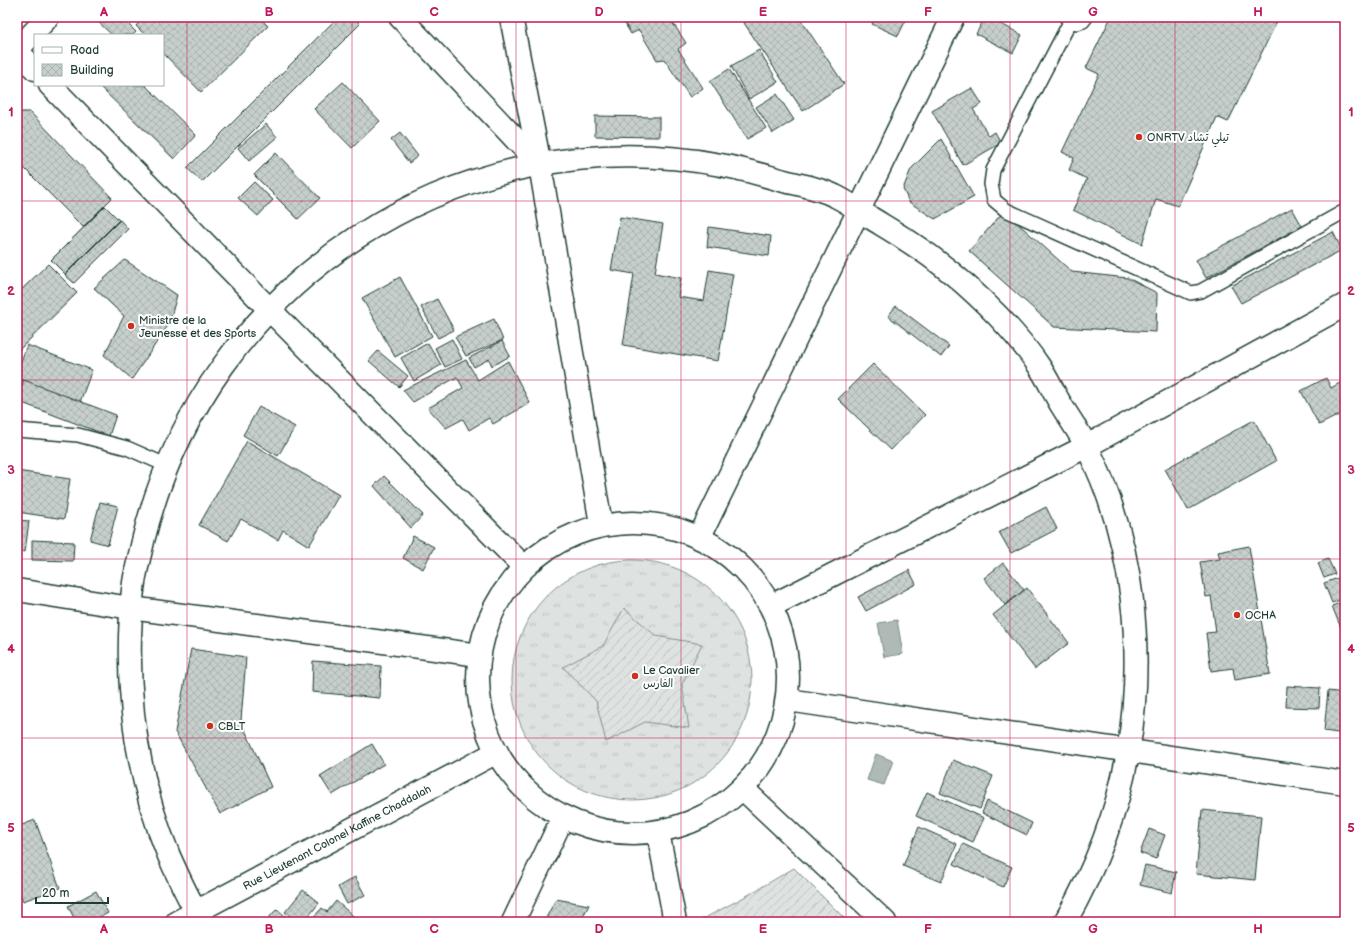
<svg xmlns="http://www.w3.org/2000/svg" width="1362" height="939" font-family="'Balsamiq Sans','Playpen Sans Arabic',sans-serif">
<style>
.grass{fill:url(#grass-tufts);stroke:#7e908b}
.garden{fill:url(#garden-furrows);stroke:#7e908b}
.water{fill:#afbab7;stroke:#758883}
.building{fill:url(#building-cross-hatch);stroke:#1f3d34}
.lines{fill:none;stroke-linecap:round;stroke-linejoin:round}
.lane-casing{stroke:#1f3d34;stroke-width:16}
.street-casing{stroke:#1f3d34;stroke-width:25}
.secondary-casing{stroke:#1f3d34;stroke-width:25}
.lane{stroke:#fff;stroke-width:13}
.street{stroke:#fff;stroke-width:22}
.secondary{stroke:#fff;stroke-width:22}
.grid{fill:none;stroke:#c2185b;stroke-width:1;stroke-opacity:0.55}
.poi-dot{fill:#c8321e;stroke:#fff;stroke-width:1.5}
.labels{text-anchor:middle;stroke-width:4;stroke-linejoin:round;paint-order:stroke}
.poi-label{font-size:11px;fill:#1f3d34;stroke:#fff;text-anchor:start}
.street-label{font-size:11px;fill:#1f3d34;stroke:#fff}
.neatline{fill:none;stroke:#c2185b;stroke-width:1.5}
.grid-label{font-size:13px;text-anchor:middle;font-weight:bold;fill:#c2185b}
</style>
<defs>
<pattern id="grass-tufts" width="24" height="20" patternUnits="userSpaceOnUse"><rect width="24" height="20" fill="#dee3e2"/><path d="M3 7l-1-3M5 7V3M7 7l1-3M15 17l-1-3M17 17v-4M19 17l1-3" fill="none" stroke="#bec4c2"/></pattern>
<pattern id="garden-furrows" width="10" height="10" patternUnits="userSpaceOnUse"><rect width="10" height="10" fill="#dee3e2"/><path d="M-1 1l2-2M0 10L10 0M9 11l2-2" fill="none" stroke="#bec4c2"/></pattern>
<pattern id="building-cross-hatch" width="8" height="8" patternUnits="userSpaceOnUse"><rect width="8" height="8" fill="#c7cfcc"/><path d="M0 0l8 8M0 8l8-8" fill="none" stroke="#aab3b0"/></pattern>
</defs>
<rect width="100%" height="100%" fill="#fff"/>
<filter id="ink" filterUnits="userSpaceOnUse"><feTurbulence type="fractalNoise" baseFrequency=".025" numOctaves="2"/><feDisplacementMap in="SourceGraphic" scale="8" xChannelSelector="R" yChannelSelector="G"/><feConvolveMatrix kernelMatrix="1 2 1 2 8 2 1 2 1" color-interpolation-filters="sRGB"/></filter>
<g filter="url(#ink)">
<circle class="grass" cx="632" cy="680" r="120"/>
<g class="garden">
<polygon points="624,608 656,636 702,644 682,684 689,728 645,722 606,742 596,701 563,667 603,646"/>
<polygon points="794,868 848,922 702,922 701,920 748,895"/>
</g>
<g class="water">
<polygon points="897,620 903,654 884,657 878,623"/>
<polygon points="876,754 893,761 884,785 867,780"/>
</g>
<g class="building">
<polygon points="93,17 121,17 136,32 133,35 112,35"/>
<polygon points="144,17 259,17 268,26 201,92 163,53 163,35 145,35 136,26"/>
<polygon points="338,17 353,17 360,24 202,182 187,168"/>
<polygon points="621,17 669,17 686,43 678,49 703,88 690,97 664,59 657,60 639,30 631,34"/>
<polygon points="752,17 799,17 844,84 803,111 744,23"/>
<polygon points="875,17 906,17 907,18 898,36 872,24"/>
<polygon points="985,17 988,17 1022,35 1013,53 976,34"/>
<polygon points="1111,17 1279,17 1228,122 1217,117 1178,206 1156,199 1142,244 1073,210 1087,179 1069,170 1074,158 1062,152 1099,74 1086,68"/>
<polygon points="759,50 778,82 749,99 731,66"/>
<polygon points="729,69 766,128 747,139 710,81"/>
<polygon points="343,82 380,121 352,148 314,109"/>
<polygon points="100,85 145,85 196,135 174,159 99,86"/>
<polygon points="972,88 982,104 973,109 989,136 995,132 1001,143 963,165 932,111"/>
<polygon points="777,94 794,120 773,133 756,107"/>
<polygon points="17,112 30,112 112,198 83,227 23,167 17,167"/>
<polygon points="595,116 659,117 659,137 595,136"/>
<polygon points="266,124 277,137 249,161 238,148"/>
<polygon points="400,133 418,156 409,163 391,140"/>
<polygon points="941,139 974,197 935,219 909,202 903,189 911,169"/>
<polygon points="276,153 320,198 298,219 254,175"/>
<polygon points="254,182 273,200 258,216 238,198"/>
<polygon points="105,206 119,220 65,274 51,260"/>
<polygon points="1292,208 1302,226 1206,278 1196,260"/>
<polygon points="1004,211 1072,272 1128,278 1157,293 1156,332 1054,327 969,251"/>
<polygon points="620,217 663,224 655,273 681,278 678,297 704,301 709,270 733,274 718,361 623,345 634,274 611,270"/>
<polygon points="120,220 128,229 74,283 65,275"/>
<polygon points="709,227 771,236 769,256 707,247"/>
<polygon points="1333,232 1342,250 1241,303 1231,286"/>
<polygon points="125,260 177,295 169,324 132,379 104,355 124,316 94,288"/>
<polygon points="48,264 77,293 17,352 17,294"/>
<polygon points="400,277 432,336 395,357 362,298"/>
<polygon points="437,299 454,330 438,338 421,307"/>
<polygon points="896,306 949,346 941,357 888,316"/>
<polygon points="494,319 503,340 466,356 455,337"/>
<polygon points="452,339 462,359 445,367 435,348"/>
<polygon points="502,341 510,356 492,366 489,359 474,367 469,358"/>
<polygon points="428,343 441,365 414,381 401,358"/>
<polygon points="27,345 92,370 80,402 17,378 17,372"/>
<polygon points="378,351 408,376 399,387 369,361"/>
<polygon points="466,360 478,380 508,361 530,403 493,424 489,418 469,430 463,419 446,428 428,408 463,388 457,377 413,402 403,390"/>
<polygon points="873,364 925,415 891,450 838,399"/>
<polygon points="1326,378 1331,388 1345,380 1345,412 1319,425 1301,391"/>
<polygon points="24,380 116,415 109,436 17,401 17,397"/>
<polygon points="259,407 295,427 278,456 243,435"/>
<polygon points="1254,420 1276,461 1188,510 1165,469"/>
<polygon points="247,441 339,495 309,546 283,530 278,540 241,519 228,541 199,525"/>
<polygon points="17,471 70,479 64,519 17,512"/>
<polygon points="384,476 423,515 411,528 374,486"/>
<polygon points="100,502 118,506 108,545 90,540"/>
<polygon points="1046,507 1057,529 1011,553 999,532"/>
<polygon points="17,520 29,521 25,552 17,551"/>
<polygon points="413,536 434,547 423,569 403,558"/>
<polygon points="32,540 74,542 73,561 32,560"/>
<polygon points="1249,546 1270,674 1235,680 1233,668 1211,671 1206,633 1216,632 1211,596 1206,597 1200,562 1220,559 1218,552"/>
<polygon points="1328,559 1335,574 1324,578 1318,563"/>
<polygon points="1003,563 1024,590 1005,605 984,578"/>
<polygon points="909,570 916,584 866,611 858,597"/>
<polygon points="1338,578 1345,598 1332,603 1324,583"/>
<polygon points="1027,588 1069,643 1035,669 993,615"/>
<polygon points="1345,601 1345,638 1332,606"/>
<polygon points="191,649 246,657 241,721 271,787 220,814 175,732"/>
<polygon points="313,661 381,666 380,698 312,692"/>
<polygon points="1287,686 1320,688 1319,708 1286,707"/>
<polygon points="1328,691 1345,693 1345,734 1324,731"/>
<polygon points="372,744 384,764 332,795 320,776"/>
<polygon points="953,760 993,776 980,809 940,793"/>
<polygon points="927,792 984,818 973,842 916,816"/>
<polygon points="987,801 1032,823 1027,835 982,813"/>
<polygon points="1202,810 1261,816 1255,880 1196,874"/>
<polygon points="35,820 60,888 23,901 17,886 17,827"/>
<polygon points="919,827 957,844 941,882 903,866"/>
<polygon points="1149,829 1165,835 1156,859 1140,853"/>
<polygon points="963,844 1012,867 1003,887 954,864"/>
<polygon points="1145,865 1176,872 1172,893 1140,885"/>
<polygon points="355,877 365,895 347,904 338,887"/>
<polygon points="303,890 319,903 304,922 296,922 285,912"/>
<polygon points="96,891 108,913 91,922 76,922 68,906"/>
<polygon points="556,899 589,905 580,922 553,922 546,918"/>
<polygon points="336,901 360,922 309,922 322,908 327,912"/>
<polygon points="277,909 292,922 265,922"/>
</g>
<g class="lines">
<g class="lane-casing">
<g id="lane">
<polyline points="1066,17 1077,23 1083,21 1086,17"/>
<polyline points="1071,20 993,170 991,184 994,200 1006,210 1191,293 1201,291 1345,211"/>
<polyline points="17,430 78,435 127,448 168,466"/>
</g>
</g>
<g class="street-casing">
<g id="street">
<polyline points="400,17 540,165"/>
<polyline points="511,17 540,165 601,524"/>
<polyline points="17,51 35,69"/>
<polyline points="50,85 269,309 524,567"/>
<circle cx="633" cy="678" r="155"/>
<polyline points="700,536 953,17"/>
<polyline points="17,590 131,608 479,655"/>
<polyline points="771,606 1087,446 1345,305"/>
<polyline points="788,700 1345,783"/>
<polyline points="742,788 885,922"/>
<polyline points="658,832 675,922"/>
<path id="s1" d="M177,922L497,752"/>
<path d="M203,922C189,902 179,878 169,856C140,786 128,711 130,636C131,615 131,593 136,572C138,561 141,551 143,541C206,281 459,116 721,165C743,169 763,175 784,181C801,185 819,188 835,196C848,202 859,211 871,218C884,226 896,233 908,241C941,262 971,288 998,316C1013,332 1027,348 1039,366C1047,378 1053,391 1060,403C1069,418 1080,433 1088,449C1134,541 1145,652 1128,752C1118,812 1095,869 1065,922"/>
<polyline points="513,922 563,817"/>
</g>
</g>
<g class="secondary-casing">
<polyline id="secondary" points="17,50 48,17"/>
</g>
<use href="#lane" class="lane"/>
<use href="#street" class="street"/>
<use href="#secondary" class="secondary"/>
</g>
</g>
<path class="grid" d="M187,17V922M352,17V922M516,17V922M681,17V922M846,17V922M1010,17V922M1175,17V922M17,201H1345M17,380H1345M17,559H1345M17,738H1345"/>
<g class="poi-dot">
<circle cx="1139" cy="137" r="4"/>
<circle cx="131" cy="326" r="4"/>
<circle cx="1237" cy="615" r="4"/>
<circle cx="635" cy="676" r="4"/>
<circle cx="210" cy="726" r="4"/>
</g>
<g class="labels">
<g class="poi-label">
<text x="1147" y="141">ONRTV تيلي تشاد</text>
<text x="139" y="324">Ministre de la<tspan x="139" dy="13">Jeunesse et des Sports</tspan></text>
<text x="1245" y="619">OCHA</text>
<text x="643" y="674">Le Cavalier<tspan x="643" dy="13">الفارس</tspan></text>
<text x="218" y="730">CBLT</text>
</g>
<g class="street-label">
<text dy="4" stroke="none"><textPath href="#s1" startOffset="181">Rue Lieutenant Colonel Kaffine Chaddalah</textPath></text>
</g>
</g>
<rect width="1362" height="939" fill="none" stroke="#fff" stroke-width="44"/>
<rect x="34" y="34" width="130" height="52" fill="#ffffff" stroke="#a5b1ae"/>
<rect x="42" y="47" width="20" height="6" fill="#ffffff" stroke="#a5b1ae"/>
<text x="70" y="54" font-size="12" fill="#1f3d34">Road</text>
<rect x="42" y="64" width="20" height="12" fill="url(#building-cross-hatch)" stroke="#a5b1ae"/>
<text x="70" y="74" font-size="12" fill="#1f3d34">Building</text>
<path d="M36 897v6h72v-6" fill="none" stroke="#1f3d34" stroke-width="2"/>
<text x="42" y="897" font-size="12" fill="#1f3d34" stroke="#ffffff" stroke-width="3" paint-order="stroke">20 m</text>
<rect x="22" y="22" width="1318" height="895" class="neatline"/>
<g class="grid-label">
<text x="104" y="16">A</text>
<text x="269" y="16">B</text>
<text x="434" y="16">C</text>
<text x="599" y="16">D</text>
<text x="763" y="16">E</text>
<text x="928" y="16">F</text>
<text x="1093" y="16">G</text>
<text x="1258" y="16">H</text>
<text x="11" y="116">1</text>
<text x="1351" y="116">1</text>
<text x="11" y="295">2</text>
<text x="1351" y="295">2</text>
<text x="11" y="474">3</text>
<text x="1351" y="474">3</text>
<text x="11" y="653">4</text>
<text x="1351" y="653">4</text>
<text x="11" y="832">5</text>
<text x="1351" y="832">5</text>
<text x="104" y="933">A</text>
<text x="269" y="933">B</text>
<text x="434" y="933">C</text>
<text x="599" y="933">D</text>
<text x="763" y="933">E</text>
<text x="928" y="933">F</text>
<text x="1093" y="933">G</text>
<text x="1258" y="933">H</text>
</g>
</svg>
